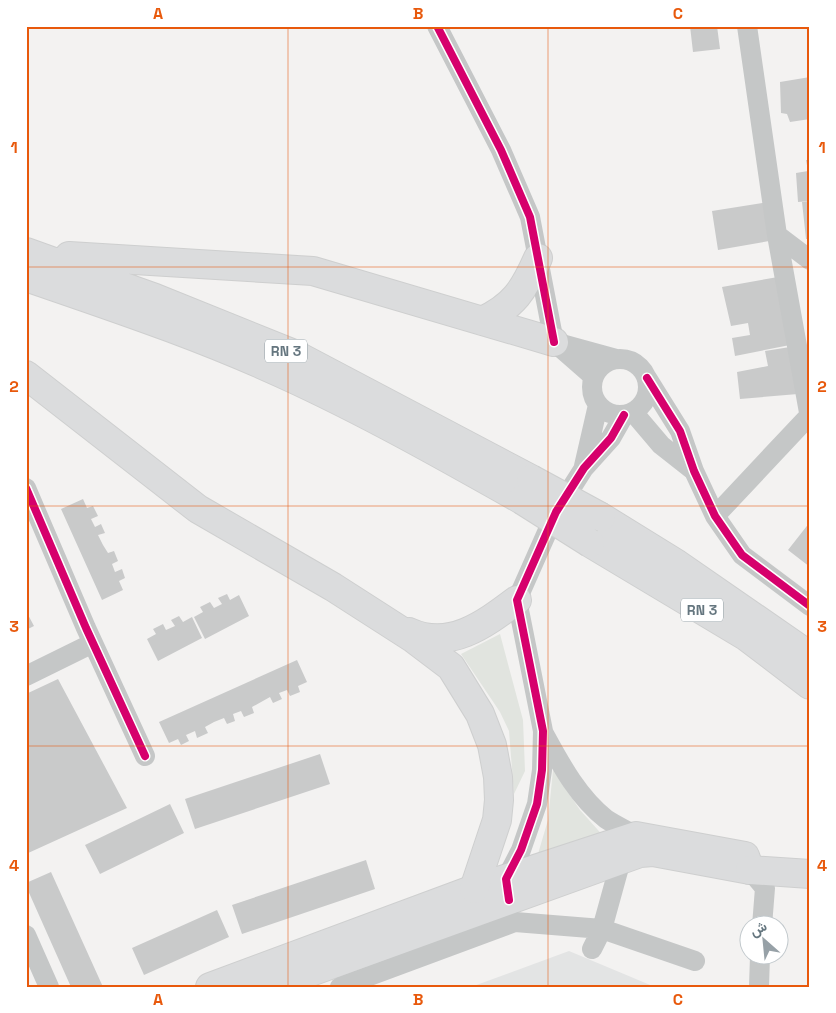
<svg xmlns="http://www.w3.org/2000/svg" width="836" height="1013" viewBox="0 0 836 1013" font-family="'Space Grotesk',Vazirmatn,sans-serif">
	<rect width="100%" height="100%" fill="#f3f2f1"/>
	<!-- built -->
	<path fill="#e3e4e4" d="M569 951 655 987H471Z"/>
	<!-- green -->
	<path fill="#e1e4df" d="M500 634 523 720 525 771 514 794 509 731 500 712 461 654Z
		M553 770 580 810 606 839 535 864 548 820Z"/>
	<!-- building -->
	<path fill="#c9caca" d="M690 26H717L720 49 693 52Z
		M810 77V119L790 122 787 114 781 113 780 82Z
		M806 160H810V201L798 202 796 173 808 171Z
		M810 201V239H806L802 202Z
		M769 202 775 240 718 250 712 211Z
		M778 277 790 345 735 356 732 338 750 335 748 323 731 326 722 287Z
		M790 347 798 394 740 399 737 372 768 366 765 351Z
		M83 499 87 508 93 506 98 516 91 519 95 527 101 524 105 533 98 535 103 545 108 553 114 551 118 561 112 564 115 572 122 569 125 578 119 581 123 590 102 600 61 509Z
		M810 522V567L788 550Z
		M227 594 230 600 239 595 249 616 205 639 194 617 203 612 200 607 210 602 214 608 222 604 218 598Z
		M26 611 34 626 26 630Z
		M179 616 183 622 192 617 202 638 158 661 147 639 156 634 153 629 163 624 166 630 175 626 171 620Z
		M297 660 307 682 298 686 300 692 290 696 287 690 279 693 282 699 273 703 270 697 252 707 254 713 244 717 241 711 233 714 235 721 227 724 224 718 214 722 205 727 208 733 197 738 195 731 186 735 189 741 181 745 178 739 169 743 159 722Z
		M58 679 127 808 26 854V694Z
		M320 754 330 784 195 829 185 799Z
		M170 804 184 833 100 874 85 845Z
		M366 860 375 889 242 934 232 905Z
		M51 872 103 987H71L26 886V883Z
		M217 910 229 937 144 975 132 948Z"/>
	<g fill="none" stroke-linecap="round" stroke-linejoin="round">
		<!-- secondary casing -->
		<g stroke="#cecfcf" stroke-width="30">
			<path id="secondary" d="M210 987 474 889 636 836 745 856 750 870 653 852 640 853 269 987"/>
		</g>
		<!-- trunk casing -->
		<g stroke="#cecfcf" stroke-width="30">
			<path id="trunk" d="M26 252 155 298 294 354 531 479
				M69 256 313 271 554 342
				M26 277C113 307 201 336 285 375 366 412 444 456 522 500
				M482 321C514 306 524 290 538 258
				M26 375 198 509 333 587 414 639 451 667 480 714 492 745 498 777 499 800 497 820 474 889
				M601 517 677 564 810 656
				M590 543 747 637 810 685
				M409 632C450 651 485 624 517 600
				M750 870 810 874"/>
		</g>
		<!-- minor -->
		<path stroke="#c5c7c7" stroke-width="20" d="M437 26 501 150 530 217 554 342
			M747 26 777 235
			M810 260 777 235 810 418
			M592 387a28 28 0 1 1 56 0a28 28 0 1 1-56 0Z
			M594 377 554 342 616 359
			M647 378 680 431 694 471 715 516 742 555 810 606
			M633 412 661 445 694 471
			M584 466 598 405
			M26 488 86 628 145 756
			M715 516 808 417
			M26 676 93 643
			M543 732C560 763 577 796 606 819 615 825 626 830 636 836
			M750 870 765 888 762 926
			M507 886 506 879 521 850 537 804 542 770 543 731 517 600 556 512 584 468 611 438 624 415
			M26 935 49 987
			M592 949 602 929 621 860 620 851
			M340 987 515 922 602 929 695 961
			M759 987 760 956"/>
		<!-- secondary -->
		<use href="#secondary" stroke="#dbdcdd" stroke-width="28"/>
		<!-- trunk -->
		<use href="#trunk" stroke="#dbdcdd" stroke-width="28"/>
		<!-- trunk-bridge casing -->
		<g stroke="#cecfcf" stroke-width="30" stroke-linecap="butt">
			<path id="trunk-bridge" d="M531 479 601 517
				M522 500 590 543"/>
		</g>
		<!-- trunk-bridge -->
		<use href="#trunk-bridge" stroke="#dbdcdd" stroke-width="28"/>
		<!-- cycleway casing -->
		<g stroke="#fff" stroke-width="11">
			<path id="cycleway" d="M437 26 501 150 530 217 554 342
				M647 378 680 431 694 471 715 516 742 555 810 606
				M26 488 86 628 145 756
				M509 900 506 879 521 850 537 804 542 770 543 731 517 600 556 512 584 468 611 438 624 415"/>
		</g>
		<!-- cycleway -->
		<use href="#cycleway" stroke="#d6006c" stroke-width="8"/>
	</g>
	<!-- grid -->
	<path fill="none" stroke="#e8590c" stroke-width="1" stroke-opacity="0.55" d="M288 26V987M548 26V987M26 267H810M26 506H810M26 746H810"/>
	<g text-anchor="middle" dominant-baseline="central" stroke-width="5" stroke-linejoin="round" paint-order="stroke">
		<!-- shield labels -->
		<g fill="#fff" stroke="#939fa5" stroke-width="1">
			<rect x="265" y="339.5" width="42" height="23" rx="4"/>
			<rect x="681" y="598.5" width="42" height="23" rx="4"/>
		</g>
		<g font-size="14" font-weight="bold" fill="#65767f">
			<text x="286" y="351">RN 3</text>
			<text x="702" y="610">RN 3</text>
		</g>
	</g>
	<!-- border -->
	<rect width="836" height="1013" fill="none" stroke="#ffffff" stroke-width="55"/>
	<!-- north arrow -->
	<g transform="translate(764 940) rotate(333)"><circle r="24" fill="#ffffff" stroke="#c1c8cc"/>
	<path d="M0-4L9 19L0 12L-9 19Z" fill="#97a1a7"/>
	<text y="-8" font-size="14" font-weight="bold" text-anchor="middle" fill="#65767f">ش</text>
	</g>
	<rect x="28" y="28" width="780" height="958" fill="none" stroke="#e8590c" stroke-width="2"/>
	<g font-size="16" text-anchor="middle" font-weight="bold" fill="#e8590c">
		<text x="158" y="19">A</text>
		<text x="418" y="19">B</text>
		<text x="678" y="19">C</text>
		<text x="14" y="153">1</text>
		<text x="822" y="153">1</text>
		<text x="14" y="392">2</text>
		<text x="822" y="392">2</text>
		<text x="14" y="632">3</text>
		<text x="822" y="632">3</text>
		<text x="14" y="871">4</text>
		<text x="822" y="871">4</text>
		<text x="158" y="1005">A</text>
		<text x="418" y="1005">B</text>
		<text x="678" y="1005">C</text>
	</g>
</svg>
